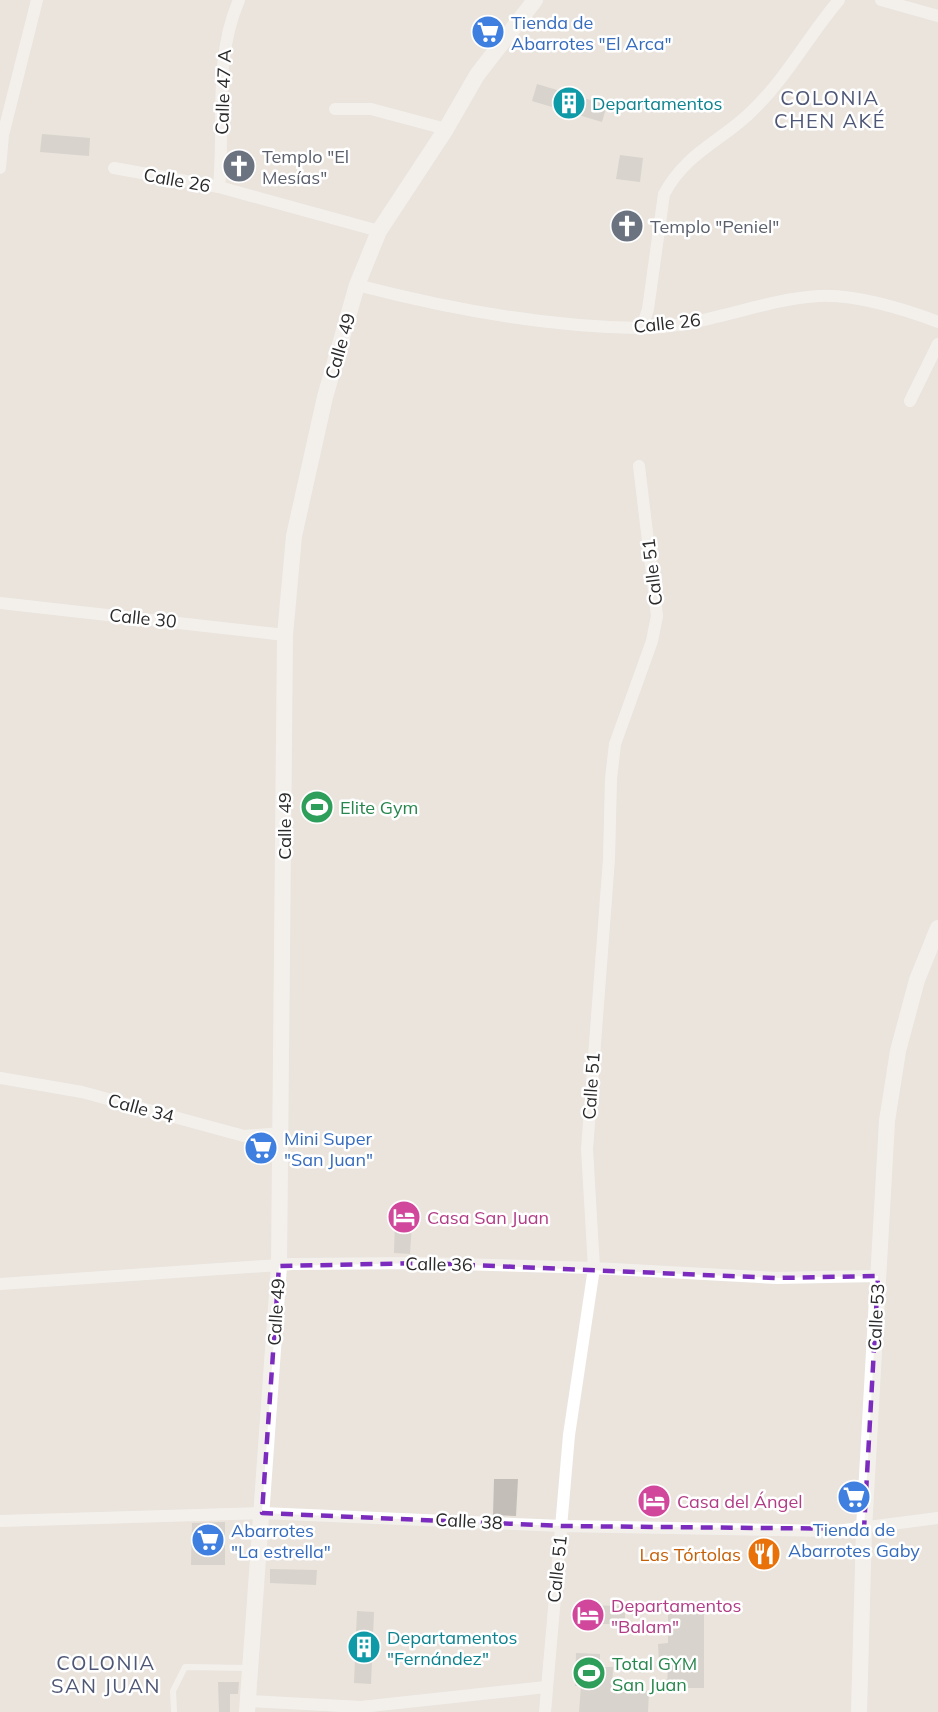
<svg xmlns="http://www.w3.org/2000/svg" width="938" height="1712" viewBox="0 0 938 1712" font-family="Mulish,sans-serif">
	<rect width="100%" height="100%" fill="#eae4dd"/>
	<!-- building -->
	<path fill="#c3bfb8" d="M487 24 496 30 489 41 480 34Z
		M537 84 607 105 602 122 532 101Z
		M42 134 90 138 89 156 40 152Z
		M620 155 643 158 640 182 616 179Z
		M270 1142V1157H249L250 1144Z
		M395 1222 412 1223 410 1254 394 1253Z
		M494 1479H518L516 1516 493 1515Z
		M225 1522V1565H191L192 1523Z
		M270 1569 317 1570 316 1585 270 1583Z
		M577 1605 625 1606V1624H577Z
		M668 1605H704V1688H667L668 1663H659L658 1644 668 1643Z
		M357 1611 374 1612 371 1684 354 1683Z
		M576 1653 600 1654V1667H613L612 1690 649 1691 648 1712H579L581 1686H575Z
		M218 1682H239L238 1694H230V1712H219Z"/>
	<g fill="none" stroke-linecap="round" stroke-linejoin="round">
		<!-- service -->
		<path stroke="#fff" stroke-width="6" d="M174 1712 173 1691 185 1667 248 1668"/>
		<!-- minor -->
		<path stroke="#fff" stroke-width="12" d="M881 0 938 16
			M335 109H371L446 129
			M0 168 3 135 37 0
			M114 168 219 187 379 231
			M219 187C225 124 213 60 239 0
			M357 285C449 309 545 327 640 328 699 329 762 299 819 296 854 294 905 309 938 322
			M642 328 648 309 664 194C687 151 723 141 754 109 787 77 809 35 839 0
			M910 401 938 344
			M0 603 285 635
			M0 1078 82 1092 244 1136 282 1133
			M0 1284 293 1264 423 1263 594 1268 776 1278 878 1276
			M0 1521 262 1513 562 1526 837 1531 938 1518
			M248 1701 361 1707 546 1687
			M545 1712 569 1435 594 1268 587 1149 609 859 611 779 615 744 652 641 657 616 639 466"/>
		<!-- tertiary -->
		<path stroke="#fff" stroke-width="16" d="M247 1712 279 1266 285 635 294 536 325 397 357 285 379 231 446 129 477 75 535 0
			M859 1712 864 1529 887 1121 898 1051 917 980 938 928"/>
	</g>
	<!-- marked area -->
	<path d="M0 0H938V1712H0ZM423 1263 776 1278 878 1276 864 1529 562 1526 262 1513 279 1266Z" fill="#eae4dd" fill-opacity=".55" fill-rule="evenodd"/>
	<path fill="none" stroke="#7b2cbf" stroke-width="4.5" stroke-dasharray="12 8" stroke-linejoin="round" d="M423 1263 776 1278 878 1276 864 1529 562 1526 262 1513 279 1266Z"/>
	<!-- icons -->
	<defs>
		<g id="supermarket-disc" transform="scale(1.725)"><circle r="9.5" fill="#3f7fe0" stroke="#fff"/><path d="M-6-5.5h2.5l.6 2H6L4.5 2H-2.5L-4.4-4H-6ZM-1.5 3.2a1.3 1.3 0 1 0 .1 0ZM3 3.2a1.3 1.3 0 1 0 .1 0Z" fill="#fff"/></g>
		<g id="building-disc" transform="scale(1.725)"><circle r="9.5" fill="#0f9aa8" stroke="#fff"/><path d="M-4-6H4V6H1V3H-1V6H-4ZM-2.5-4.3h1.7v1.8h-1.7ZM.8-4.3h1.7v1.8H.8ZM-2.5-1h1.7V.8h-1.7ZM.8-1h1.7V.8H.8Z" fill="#fff"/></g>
		<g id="church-disc" transform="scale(1.725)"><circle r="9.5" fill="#6b7280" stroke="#fff"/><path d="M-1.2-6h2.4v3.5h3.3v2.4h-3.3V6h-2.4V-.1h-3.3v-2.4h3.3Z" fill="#fff"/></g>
		<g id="stadium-disc" transform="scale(1.725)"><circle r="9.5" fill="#2e9e5b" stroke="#fff"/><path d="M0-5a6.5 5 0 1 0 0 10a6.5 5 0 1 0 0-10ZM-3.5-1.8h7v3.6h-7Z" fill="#fff"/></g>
		<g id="hotel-disc" transform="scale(1.725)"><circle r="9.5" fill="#d1479c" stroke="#fff"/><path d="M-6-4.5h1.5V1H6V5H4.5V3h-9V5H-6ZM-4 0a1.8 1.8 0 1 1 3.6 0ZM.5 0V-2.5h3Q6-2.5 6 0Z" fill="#fff"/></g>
		<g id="restaurant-disc" transform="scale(1.725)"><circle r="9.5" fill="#e8710a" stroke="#fff"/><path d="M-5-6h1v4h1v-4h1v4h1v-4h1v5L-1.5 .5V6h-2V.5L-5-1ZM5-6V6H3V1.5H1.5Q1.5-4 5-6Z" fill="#fff"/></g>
	</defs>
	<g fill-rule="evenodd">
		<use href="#supermarket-disc" x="488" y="32"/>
		<use href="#building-disc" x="569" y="103"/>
		<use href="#church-disc" x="239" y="166"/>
		<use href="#church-disc" x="627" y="226"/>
		<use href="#stadium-disc" x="317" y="807"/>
		<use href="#supermarket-disc" x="261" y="1148"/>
		<use href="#hotel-disc" x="404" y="1217"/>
		<use href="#supermarket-disc" x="854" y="1497"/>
		<use href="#hotel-disc" x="654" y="1501"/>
		<use href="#supermarket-disc" x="208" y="1540"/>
		<use href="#restaurant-disc" x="764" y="1554"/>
		<use href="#hotel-disc" x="588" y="1615"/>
		<use href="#building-disc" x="364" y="1647"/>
		<use href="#stadium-disc" x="589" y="1673"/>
	</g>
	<g text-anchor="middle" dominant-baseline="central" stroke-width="5" stroke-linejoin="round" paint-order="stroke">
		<!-- shop labels -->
		<g font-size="18" fill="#366cbe" stroke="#fff" text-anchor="start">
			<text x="511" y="22">Tienda de<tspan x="511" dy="21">Abarrotes "El Arca"</tspan></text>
			<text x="284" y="1138">Mini Super<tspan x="284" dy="21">"San Juan"</tspan></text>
			<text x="854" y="1529" text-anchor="middle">Tienda de<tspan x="854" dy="21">Abarrotes Gaby</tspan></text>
			<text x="231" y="1530">Abarrotes<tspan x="231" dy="21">"La estrella"</tspan></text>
		</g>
		<!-- street labels -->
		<g font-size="18" fill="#2a2a2a" stroke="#fff">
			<text transform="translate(223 92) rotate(-88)">Calle 47 A</text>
			<text transform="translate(177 180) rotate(10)">Calle 26</text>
			<text transform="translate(667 323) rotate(-6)">Calle 26</text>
			<text transform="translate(340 346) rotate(-74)">Calle 49</text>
			<text transform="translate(652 572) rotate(-97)">Calle 51</text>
			<text transform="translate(143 618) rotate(6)">Calle 30</text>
			<text transform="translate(284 826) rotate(-90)">Calle 49</text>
			<text transform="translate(591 1086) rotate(-86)">Calle 51</text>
			<text transform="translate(141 1108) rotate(15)">Calle 34</text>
			<text transform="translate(439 1264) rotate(1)">Calle 36</text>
			<text transform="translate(276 1312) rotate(-86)">Calle 49</text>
			<text transform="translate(876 1317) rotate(-87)">Calle 53</text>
			<text transform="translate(469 1521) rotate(3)">Calle 38</text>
			<text transform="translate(557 1569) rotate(-84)">Calle 51</text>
		</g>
		<!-- culture labels -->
		<g font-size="18" fill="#0d838f" stroke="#fff" text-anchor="start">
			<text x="592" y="103">Departamentos</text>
			<text x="387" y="1637">Departamentos<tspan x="387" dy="21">"Fernández"</tspan></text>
		</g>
		<!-- worship labels -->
		<g font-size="18" fill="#5b616d" stroke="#fff" text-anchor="start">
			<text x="262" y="156">Templo "El<tspan x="262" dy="21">Mesías"</tspan></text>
			<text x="650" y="226">Templo "Peniel"</text>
		</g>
		<!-- leisure labels -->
		<g font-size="18" fill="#27864d" stroke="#fff" text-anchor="start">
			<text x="340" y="807">Elite Gym</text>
			<text x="612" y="1663">Total GYM<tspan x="612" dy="21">San Juan</tspan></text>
		</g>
		<!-- hotel labels -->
		<g font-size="18" fill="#b23c85" stroke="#fff" text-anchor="start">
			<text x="427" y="1217">Casa San Juan</text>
			<text x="677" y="1501">Casa del Ángel</text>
			<text x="611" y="1605">Departamentos<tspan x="611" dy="21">"Balam"</tspan></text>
		</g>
		<!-- food labels -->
		<g font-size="18" fill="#c56008" stroke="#fff" text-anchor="end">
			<text x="741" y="1554">Las Tórtolas</text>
		</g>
		<!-- neighbourhood labels -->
		<g font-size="20" letter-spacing="1.5" fill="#4f5776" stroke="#fff">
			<text x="830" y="97">COLONIA<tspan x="830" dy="23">CHEN AKÉ</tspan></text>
			<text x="106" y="1662">COLONIA<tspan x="106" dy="23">SAN JUAN</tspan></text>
		</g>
	</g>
</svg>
